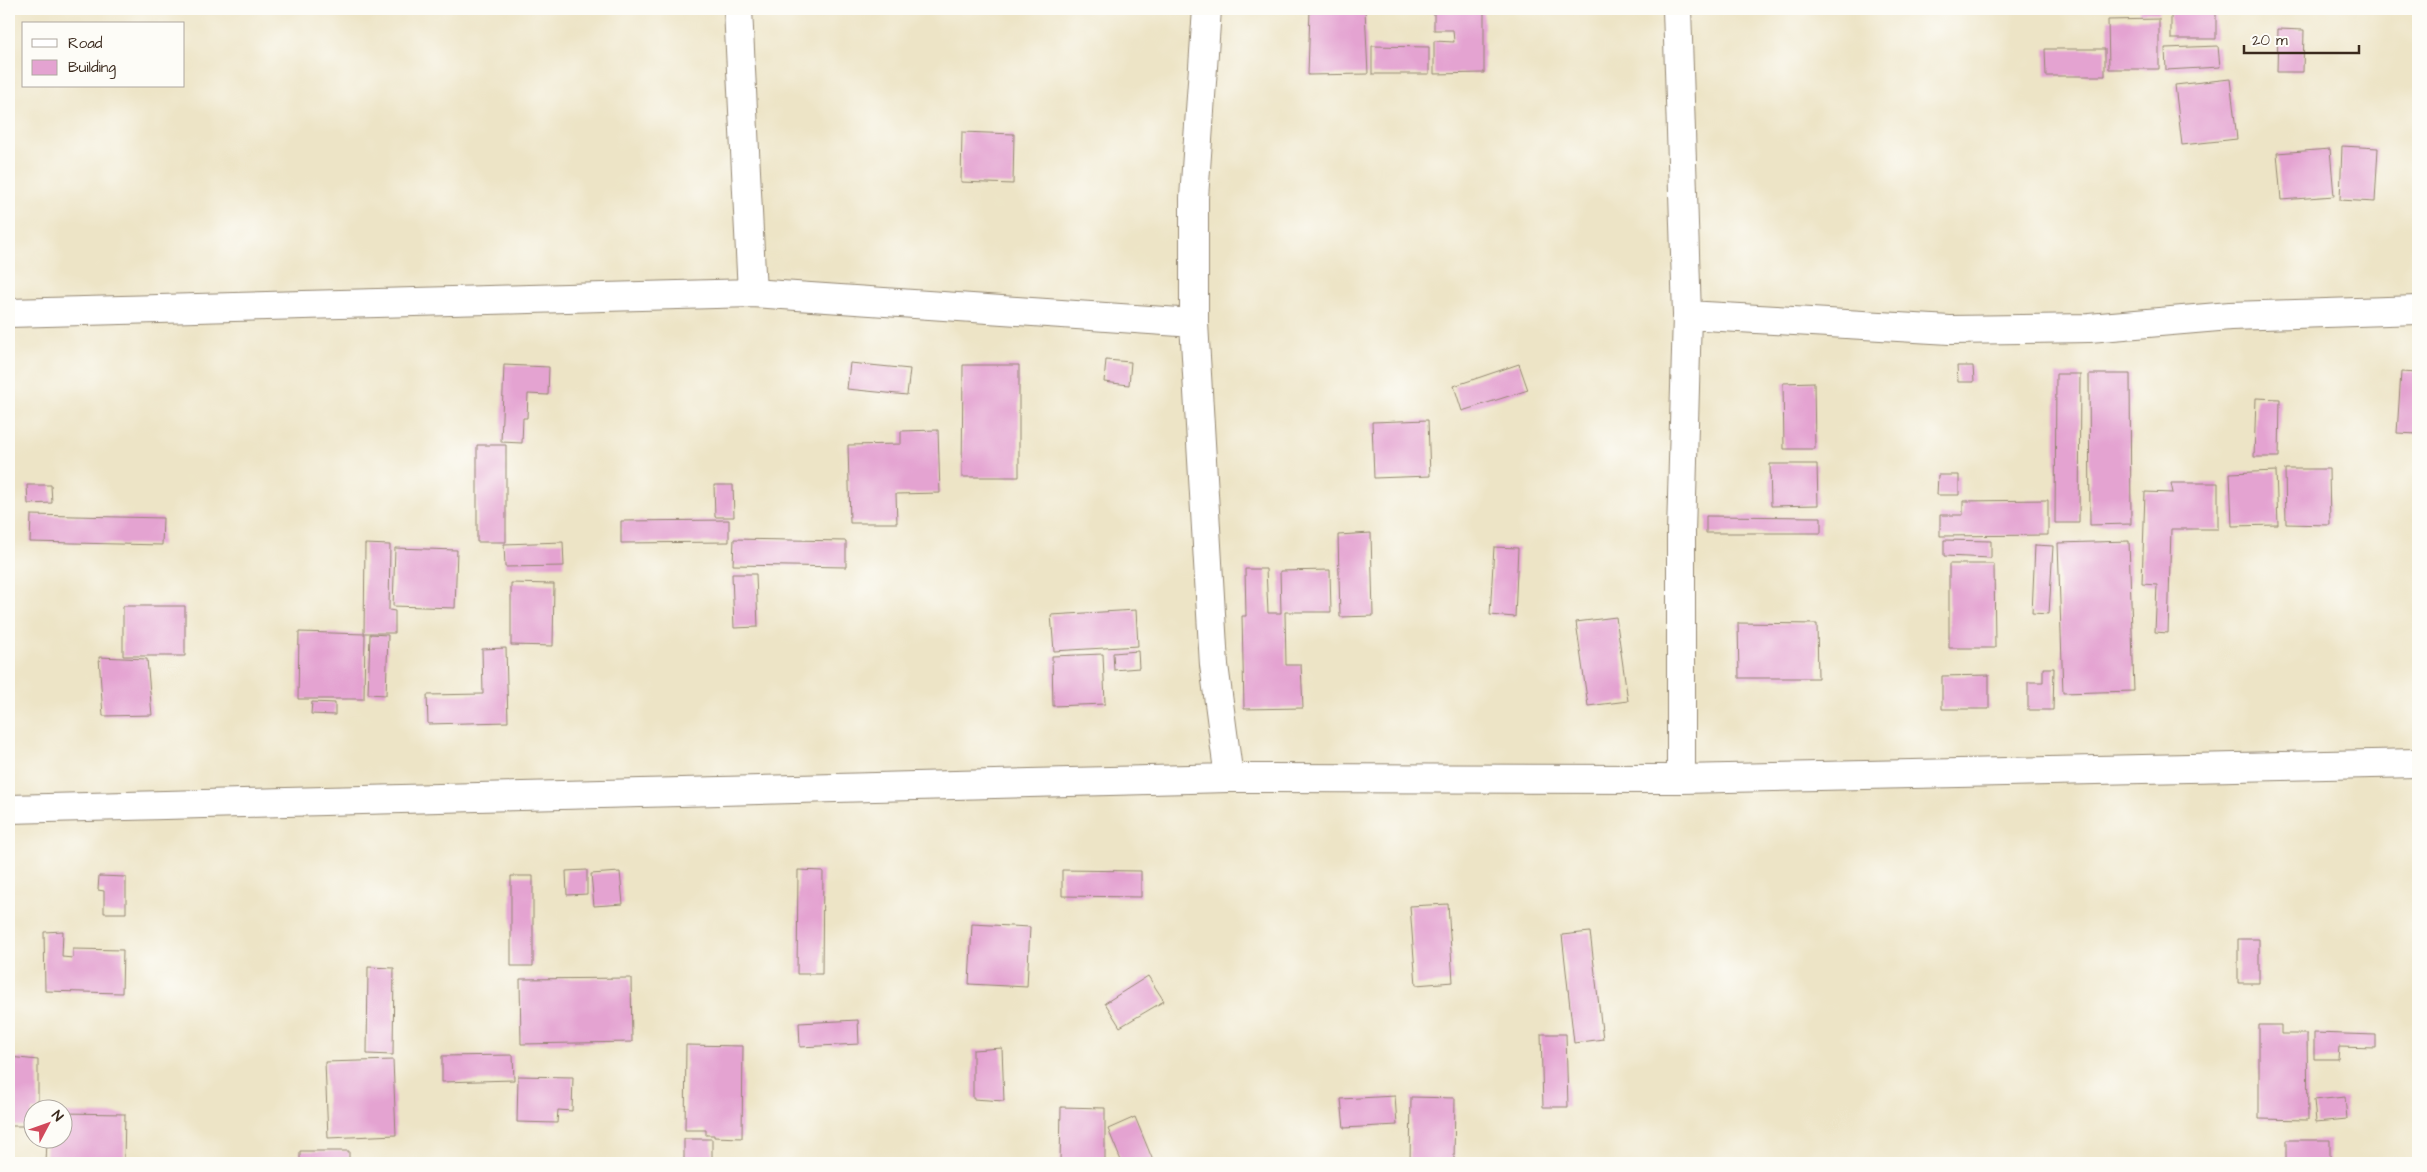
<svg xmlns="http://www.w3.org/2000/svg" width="2427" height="1172" viewBox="0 0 2427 1172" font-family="'Architects Daughter',sans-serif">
	<rect width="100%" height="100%" fill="#fdfcf7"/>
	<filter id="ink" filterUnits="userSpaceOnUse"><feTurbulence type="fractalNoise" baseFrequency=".02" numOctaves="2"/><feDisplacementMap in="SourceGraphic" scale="10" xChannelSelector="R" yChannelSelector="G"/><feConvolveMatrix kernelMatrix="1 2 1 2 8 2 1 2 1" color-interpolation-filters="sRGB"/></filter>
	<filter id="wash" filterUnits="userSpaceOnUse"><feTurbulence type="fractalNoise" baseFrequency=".0096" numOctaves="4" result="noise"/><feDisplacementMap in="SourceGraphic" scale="20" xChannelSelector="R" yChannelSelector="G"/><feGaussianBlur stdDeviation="1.12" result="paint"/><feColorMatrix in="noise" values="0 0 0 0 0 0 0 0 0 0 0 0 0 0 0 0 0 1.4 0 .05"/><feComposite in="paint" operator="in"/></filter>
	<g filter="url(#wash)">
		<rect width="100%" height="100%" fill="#ede4c6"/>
		<g id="blocks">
			<!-- building -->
			<path fill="#e4a3d1" d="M1310 9H1365L1368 74 1308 75Z
				M1434 9H1484V73L1434 74V41L1454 42 1453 30H1434Z
				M2140 9H2159V13H2140Z
				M2171 9H2216V39H2171Z
				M2223 9H2270V10L2224 13Z
				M2159 19V69H2109L2108 20Z
				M2278 29 2304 30 2303 72H2277Z
				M1372 46 1429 47V74H1372Z
				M2218 46 2220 67 2166 70 2165 48Z
				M2045 49H2105V76H2046Z
				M2230 79 2237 139 2182 145 2175 85Z
				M962 132 1014 134 1013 184 961 182Z
				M2342 146 2378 148 2375 202 2340 200Z
				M2330 149 2334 196 2281 200 2277 153Z
				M1106 360 1131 362 1129 385 1104 382Z
				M850 363 910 369 907 395 847 389Z
				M1519 364 1528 390 1462 411 1454 386Z
				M504 365 549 367 548 395 528 394 527 418H523L522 443 501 442Z
				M963 365H1019V477H962Z
				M1957 366H1973L1974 382H1958Z
				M2401 372 2418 373V434L2397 433Z
				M2056 374H2080L2079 523H2055Z
				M2089 374H2130L2131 524 2090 525Z
				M1814 382 1815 449H1784L1783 383Z
				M2256 398 2280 399 2279 457H2254Z
				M1428 420 1430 476 1374 478 1372 422Z
				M938 430 940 493 896 494 897 523H850L848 445 901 444V431Z
				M477 445H506V542H477Z
				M1770 464H1817L1818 505 1771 506Z
				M2285 469H2329L2330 525 2286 524Z
				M2276 471 2278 525 2232 526 2230 473Z
				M1938 475H1959V495H1937Z
				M2171 483H2218V529H2171L2168 633 2155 632 2157 585 2142 584 2145 492 2173 493Z
				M27 485H51L52 503 28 504Z
				M714 485H733L734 517H715Z
				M2048 500V535L1940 536V515H1963V501Z
				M31 515 163 518 162 545 30 542Z
				M1706 516 1821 517V533H1706Z
				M729 520V542L621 543V521Z
				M1371 533 1373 616 1340 617 1338 535Z
				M734 539 846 541V567L733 565Z
				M1944 540 1991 541V558L1944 556Z
				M2129 541 2134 691 2063 693 2058 543Z
				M563 542 564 566 505 567 504 544Z
				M365 544 390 545 389 610 395 611V633H364Z
				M2035 545 2053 546 2049 614 2032 613Z
				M1494 547 1518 548 1515 617 1490 615Z
				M395 548 457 550 455 608 393 606Z
				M1949 564H1994L1995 648H1949Z
				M1245 569H1266L1268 613H1281L1280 571 1330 570 1331 612H1285L1286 665H1301L1303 708 1244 709 1242 616H1246Z
				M732 574H756L758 627 734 628Z
				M511 583 554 584 553 646 511 645Z
				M123 606H185V656H123Z
				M1136 610 1138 646 1054 651 1051 615Z
				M1616 617 1628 701 1588 706 1576 622Z
				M1738 623 1817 624 1818 678H1739Z
				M299 632 365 634 364 699H298Z
				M370 634 388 635 386 695 368 694Z
				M506 648 508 722 428 724 427 695 483 694 482 649Z
				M1138 651 1139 668 1114 670 1113 653Z
				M1103 654 1105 704 1053 706 1052 656Z
				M99 657 147 659 152 715 103 716Z
				M2043 668H2054L2053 710H2028V682H2043Z
				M1989 675V709H1942V676Z
				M312 702 335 703V715L311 714Z
				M587 870V894L567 895 566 871Z
				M798 870 823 871 822 974H797Z
				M1062 870 1141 871V897L1062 896Z
				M620 872 623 904 594 906 591 874Z
				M99 876 126 877V913H104V891L98 890Z
				M511 876H533V966H511Z
				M1448 904 1453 982 1416 985 1410 906Z
				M972 924 1030 927 1027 987 969 984Z
				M63 931 62 957 73 958V949L123 950 122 993 45 991 44 932Z
				M1590 932 1603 1039 1574 1043 1562 935Z
				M2238 939H2259V983H2238Z
				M368 967 394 968 393 1055 367 1054Z
				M1148 976 1164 1001 1120 1027 1105 1003Z
				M631 978 632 1042 521 1044 520 979Z
				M858 1020 859 1044 800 1047 799 1023Z
				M2259 1025H2281V1034H2307L2308 1120 2259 1119Z
				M2314 1033 2376 1035V1048L2339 1047 2338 1059H2314Z
				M1541 1034H1566L1568 1107H1543Z
				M686 1045 743 1046 742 1138 714 1137V1135H706V1130H685Z
				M1002 1048 1004 1101 973 1099V1050Z
				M513 1055 514 1080 442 1082V1056Z
				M9 1057 38 1060V1110H32V1126H9Z
				M393 1060 396 1135 328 1138 325 1062Z
				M518 1076 573 1077 572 1111 558 1110 557 1123 517 1122Z
				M1395 1096 1397 1125 1344 1128 1341 1099Z
				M1411 1097 1455 1098 1454 1163H1410Z
				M2345 1097 2347 1119 2316 1122 2314 1100Z
				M1061 1107 1105 1108V1163H1060Z
				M62 1113 125 1114 124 1163H46L47 1140H62Z
				M1135 1117 1154 1163H1122L1108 1129Z
				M684 1139H712V1163H684Z
				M2286 1140H2330V1163H2286Z
				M300 1151H349V1163H300Z"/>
		</g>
	</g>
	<g filter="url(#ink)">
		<use href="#blocks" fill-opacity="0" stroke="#948772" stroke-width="1"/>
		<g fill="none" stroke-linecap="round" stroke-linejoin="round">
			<!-- minor casing -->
			<g stroke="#948772" stroke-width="30">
				<path id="minor" d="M738 9 752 293
					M1207 9 1194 198V323L1214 665 1229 778
					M1677 9 1687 315 1681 533V779
					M9 313 752 293 1194 323
					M1687 315 1950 330 2089 328 2230 316 2418 310
					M9 809 1229 778 1681 779 2418 763"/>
			</g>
			<!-- minor -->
			<use href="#minor" stroke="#fff" stroke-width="28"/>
		</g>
	</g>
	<!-- margin -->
	<rect width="2427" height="1172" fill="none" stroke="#fdfcf7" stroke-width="30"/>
	<!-- legend -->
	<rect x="22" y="22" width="162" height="65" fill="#fdfcf7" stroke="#afa8a0"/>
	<rect x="32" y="39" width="25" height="8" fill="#ffffff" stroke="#afa8a0"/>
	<text x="68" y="48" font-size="15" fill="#3b2a1e">Road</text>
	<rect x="32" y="60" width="25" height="15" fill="#e4a3d1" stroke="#afa8a0"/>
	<text x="68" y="72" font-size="15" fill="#3b2a1e">Building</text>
	<!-- north arrow -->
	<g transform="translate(48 1124) rotate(49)"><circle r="24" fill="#fdfcf7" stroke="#afa8a0"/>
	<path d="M0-4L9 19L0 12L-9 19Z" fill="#d1495b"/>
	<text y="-8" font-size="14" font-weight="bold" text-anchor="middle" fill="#3b2a1e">N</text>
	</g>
	<!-- scale -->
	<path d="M2244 45v8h115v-8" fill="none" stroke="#3b2a1e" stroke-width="2.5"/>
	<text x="2252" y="45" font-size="15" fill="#3b2a1e" stroke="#fdfcf7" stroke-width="4" paint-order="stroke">20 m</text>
</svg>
